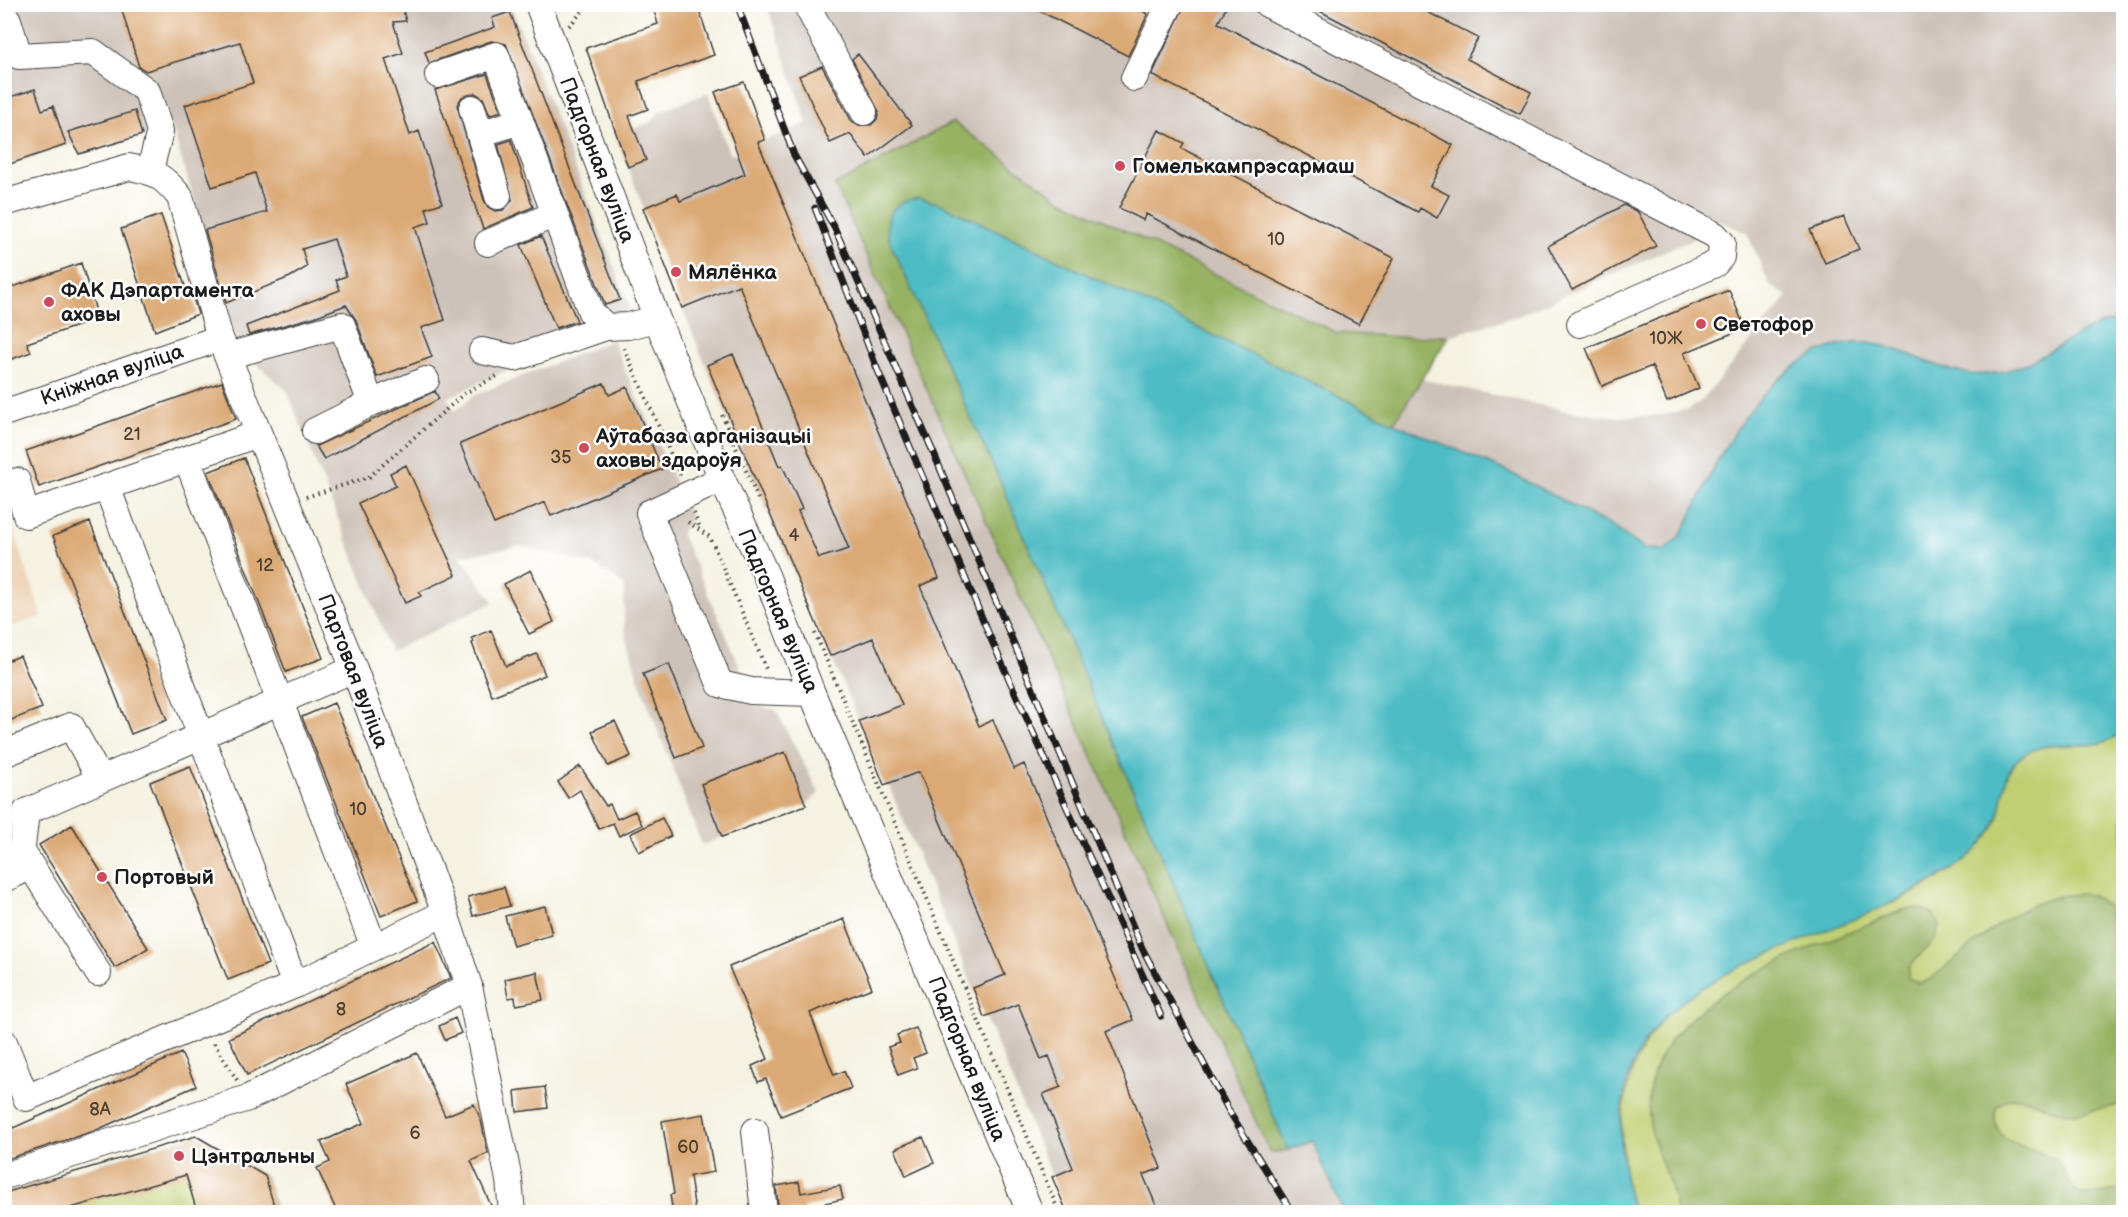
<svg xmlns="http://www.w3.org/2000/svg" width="2128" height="1217" viewBox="0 0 2128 1217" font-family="'Balsamiq Sans',sans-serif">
	<rect width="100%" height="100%" fill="#fff"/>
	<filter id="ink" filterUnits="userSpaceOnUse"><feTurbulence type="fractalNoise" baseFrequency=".0167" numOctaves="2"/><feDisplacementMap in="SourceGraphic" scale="12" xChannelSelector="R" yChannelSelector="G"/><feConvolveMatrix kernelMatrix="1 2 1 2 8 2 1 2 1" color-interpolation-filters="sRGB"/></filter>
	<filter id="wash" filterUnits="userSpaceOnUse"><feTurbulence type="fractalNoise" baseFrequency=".008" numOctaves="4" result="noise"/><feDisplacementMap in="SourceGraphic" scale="24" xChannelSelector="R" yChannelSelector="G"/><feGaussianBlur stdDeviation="1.35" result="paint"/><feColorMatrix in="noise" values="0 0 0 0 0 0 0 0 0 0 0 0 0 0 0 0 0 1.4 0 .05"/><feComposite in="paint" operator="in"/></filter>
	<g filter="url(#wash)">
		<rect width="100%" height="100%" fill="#f5f2e2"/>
		<!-- built -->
		<path fill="#efd6bb" d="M5 504 42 616 5 629H4Z"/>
		<!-- industrial -->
		<path fill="#cdc2b9" d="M504 4 506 8 511 5 630 307 609 331 512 368 447 398 455 411 473 396 612 340 691 518 681 533 757 705 776 710 819 793 806 805 702 845 638 678 624 628V585L593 564 520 546 460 556 494 602 391 651 287 391 239 348 172 128 79 154 75 144 66 145 5 167 4 5Z
			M767 5H1253L1701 235 1518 316 1449 336 1400 337 1337 333 1060 199 953 122 835 185 1270 1153 1288 1150 1312 1141 1344 1212H1067L888 784 883 785 859 721 747 465 682 308 616 136 652 121 659 112 708 93 730 155 807 123Z
			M1286 5H2123V319L2093 327 2029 361 2009 370 1992 373 1954 372 1933 366 1900 352 1808 357 1775 384 1742 422 1715 467 1690 519 1672 546 1656 552 1645 549 1612 527 1509 472 1394 423 1421 379 1567 411 1618 417 1662 415 1690 409 1701 401 1788 296 1770 286 1747 233 1611 173Z"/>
		<!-- green -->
		<path fill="#bfcf72" stroke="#6e7647" stroke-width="1.5" d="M2123 731V1212H1633C1609 1122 1621 1039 1703 985 1743 959 1791 943 1835 926 1874 911 1916 896 1949 871 1964 860 1992 837 1998 819 2005 796 2001 768 2025 754 2057 735 2095 757 2123 731Z
			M196 1136 265 1176 276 1212H5V1193Z"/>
		<!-- forest -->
		<path fill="#97b264" stroke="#5a6740" stroke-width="1.5" d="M953 122 1060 199 1337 333 1400 337 1449 336 1394 423 944 205 891 245 1003 487 1288 1150 1270 1153 835 185Z
			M2077 894 2092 895 2108 907 2112 943 2123 956V1106C2104 1105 2086 1115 2067 1113 2042 1111 2018 1083 1996 1108 1987 1151 2039 1143 2058 1163 2068 1173 2066 1189 2083 1194 2095 1198 2111 1190 2123 1188V1212H1676C1673 1179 1652 1151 1649 1116 1638 997 1819 947 1905 909L1916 908 1933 913 1939 926 1935 939 1909 967 1908 978 1920 983 1929 980C1975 946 2017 897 2077 894Z"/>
		<!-- water -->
		<path fill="#4ebcc4" stroke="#356c70" stroke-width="1.5" d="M919 198 944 205 1394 423 1509 472 1613 527 1645 549 1665 550 1680 536C1697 507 1709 475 1726 446 1758 392 1815 328 1884 346 1923 356 1950 379 1994 373 2041 367 2075 325 2123 319V731C2092 759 2060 733 2025 754 1999 769 2007 799 1996 822 1986 844 1966 861 1946 873 1796 970 1565 960 1633 1212H1344L1312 1141 1288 1150 1003 487 891 245C882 218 890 202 919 198Z"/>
		<g id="blocks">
			<!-- building -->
			<path fill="#dba974" d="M120 4H401L406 21 393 22 403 53 385 59 410 135 419 131 442 203 426 208 430 222 415 227 445 320 421 328 432 357 377 377 356 320 346 305 314 317 249 335 246 326 340 290 336 280 346 276 334 239 302 249 307 267 290 277 226 303 205 230 267 212 255 173 212 187 185 105 253 83 240 42 146 71 139 67Z
				M652 4H697L714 55 638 81 648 109 629 116 646 160 628 167 586 48 658 24Z
				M1026 4H1130L1148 14 1128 56Z
				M1185 4H1228L1218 23 1453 145 1431 186 1449 195 1437 218 1420 208 1418 212 1152 75Z
				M1306 4H1412L1478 38 1467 59 1531 92 1520 114Z
				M510 12 620 300 605 305 506 44 491 41 429 63 425 52 495 27 492 18Z
				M858 54 912 125 868 158 850 134 830 143 799 76 822 66 851 120 857 125H871L877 119 879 112 852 59Z
				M487 74 501 111 490 115 483 98 475 93 462 97 457 105 484 200 488 207 495 211 503 210 512 200 498 144 511 140 533 207 483 229 435 90Z
				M744 82 765 140 758 142 939 578 920 586 979 726 993 720 1014 769 1024 764 1133 1020 1106 1031 1161 1168 1143 1175 1159 1212H1067L1052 1177 1073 1168 1043 1094 1061 1087 1049 1056 1041 1059 1018 1004 984 1017 973 988 1005 975 919 772 884 785 859 721 902 705 873 638 830 656 707 365 733 354 779 466 782 465 802 509 798 511 819 558 849 549 739 285 682 308 643 208 677 194 680 201 745 174 715 92Z
				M35 89 42 110 53 106 66 145 4 166V99Z
				M135 111 142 135 79 154 68 132Z
				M1159 130 1184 143 1181 148 1394 258 1359 324 1146 214 1143 220 1119 208Z
				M1624 205 1638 212 1656 246 1572 290 1548 246Z
				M161 215 187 292 191 291 198 314 155 331 121 229Z
				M1844 216 1859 249 1825 263 1810 230Z
				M541 236 577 321 556 328 521 245Z
				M81 263 97 314 90 316 92 321 27 343 31 352 4 362V290Z
				M1729 290 1745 328 1684 353 1699 388 1667 402 1652 366 1602 386 1586 348Z
				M222 382 236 419 39 487 26 451Z
				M604 383 609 395 627 387 662 469 551 516 545 502 494 524 460 444Z
				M435 391 439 399 324 459 316 446Z
				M244 458 323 658 286 672 208 472Z
				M406 465 456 575 419 592 421 596 405 603 358 503 396 486 390 473Z
				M90 522 167 720 131 734 53 536Z
				M531 570 554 622 529 634 504 584Z
				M491 630 506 666 537 654 545 675 492 696 472 643 474 642 472 638Z
				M20 656 42 708 4 723V662Z
				M669 664 702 748 676 758 643 674Z
				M334 703 417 901 381 916 302 717Z
				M615 721 631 756 608 766 592 731Z
				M785 752 806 805 722 837 701 784Z
				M190 766 268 964 228 980 150 782Z
				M580 766 606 806 610 804 617 819 635 811 642 825 619 836 613 823 599 829 580 790 568 798 558 782Z
				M662 818 671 836 639 852 630 834Z
				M72 825 148 948 115 968 39 845Z
				M504 887 510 906 473 916 468 897Z
				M545 906 552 935 513 946 505 916Z
				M844 919 872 988 810 1013 834 1075 844 1071 851 1088 781 1116 766 1079 758 1082 752 1066 768 1059 729 967Z
				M435 942 451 978 247 1075 229 1038Z
				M537 972 543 1000 516 1005 515 997 508 998 505 979Z
				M455 1018 461 1033 445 1040 439 1026Z
				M916 1028 926 1053 913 1058 917 1068 898 1075 888 1047 900 1043 897 1035Z
				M181 1053 196 1086 94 1131 4 1160V1132Z
				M417 1053 445 1116 474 1104 481 1120 488 1153 471 1161 494 1212H337L317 1168 330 1162 321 1142 364 1123 346 1084Z
				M545 1087 548 1108 517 1112 515 1091Z
				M704 1114 714 1172 690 1176 695 1212H673L670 1195 674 1194 662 1121Z
				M196 1136 265 1176 276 1212H197L186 1175 57 1212H4V1193Z
				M923 1137 934 1163 906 1176 895 1149Z
				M799 1182 801 1193 840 1186 843 1199 803 1208 804 1212H779L776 1186Z"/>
		</g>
	</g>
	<g filter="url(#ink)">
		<use href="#blocks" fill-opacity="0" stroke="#3d3c3a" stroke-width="1.5"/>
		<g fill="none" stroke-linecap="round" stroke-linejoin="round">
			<!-- minor casing -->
			<g stroke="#3d3c3a" stroke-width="28">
				<path id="minor" d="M538 4 657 319 722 479 766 575 812 693 1030 1212
					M806 4 864 112
					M1267 4 1715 235 1722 243 1721 257 1715 264 1580 324
					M4 19 8 20 19 56 93 52 147 91 160 131 150 170
					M438 75 496 55 591 312 606 327 628 326 657 319
					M1134 78 1170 4
					M472 108 498 196
					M480 134 520 121
					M4 203 129 167C154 171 164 177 180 197L220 338 354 669 445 913 469 986 509 1180 512 1212
					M488 243 555 214
					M482 351 515 358 606 327
					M227 356 342 325 371 403 426 380
					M4 413 220 338
					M315 431 371 403
					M187 459 374 947
					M722 479 649 513 720 684 751 691 812 693
					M17 481 26 515 258 434
					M107 487 295 985
					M4 754 71 726 100 779
					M21 850 98 973
					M4 879 19 872 26 812 354 669
					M4 1042 26 1098 295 985 445 913
					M755 1131 764 1212
					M4 1176 248 1098 469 986"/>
			</g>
			<!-- path -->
			<path stroke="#3d3c3a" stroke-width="4" stroke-dasharray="1.5 4.5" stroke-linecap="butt" d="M569 26 589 4
				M624 348 680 475
				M722 415 758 499
				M306 497 369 477 465 393 497 376
				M694 513 700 529
				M688 522 710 537 767 671
				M815 633 1059 1212
				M214 1043 237 1080"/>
			<!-- minor -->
			<use href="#minor" stroke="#fff" stroke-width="26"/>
			<!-- rail casing -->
			<g stroke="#1c1c1c" stroke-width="7">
				<path id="rail" d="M737 4 794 155 835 229 934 454 1142 948 1229 1111 1292 1212
					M815 208 876 366 991 639 1161 1016"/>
			</g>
			<!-- rail -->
			<use href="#rail" stroke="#fff" stroke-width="4.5" stroke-dasharray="14" stroke-linecap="butt"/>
		</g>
	</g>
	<!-- markers -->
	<g fill="#d1495b" stroke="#fff" stroke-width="2">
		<circle cx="1120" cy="166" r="6"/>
		<circle cx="676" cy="272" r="6"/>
		<circle cx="49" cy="302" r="6"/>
		<circle cx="1701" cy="324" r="6"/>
		<circle cx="584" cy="448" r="6"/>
		<circle cx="102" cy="877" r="6"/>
		<circle cx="179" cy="1156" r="6"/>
	</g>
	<g text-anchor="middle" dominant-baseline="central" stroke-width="5" stroke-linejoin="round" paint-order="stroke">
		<!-- number labels -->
		<g font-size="18" fill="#4c3f32">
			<text x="1276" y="239">10</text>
			<text x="1666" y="338">10Ж</text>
			<text x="132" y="434">21</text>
			<text x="561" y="457">35</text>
			<text x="794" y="535">4</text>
			<text x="265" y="565">12</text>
			<text x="358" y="809">10</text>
			<text x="341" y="1009">8</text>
			<text x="100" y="1109">8А</text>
			<text x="415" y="1133">6</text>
			<text x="688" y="1147">60</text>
		</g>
		<!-- street labels -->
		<g font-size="21" fill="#1c1c1c" stroke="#fff">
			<text transform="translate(597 160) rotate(69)">Падгорная вуліца</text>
			<text transform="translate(112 375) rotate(-19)">Кніжная вуліца</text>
			<text transform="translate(778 611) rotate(67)">Падгорная вуліца</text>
			<text transform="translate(353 671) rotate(69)">Партовая вуліца</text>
			<text transform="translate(967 1059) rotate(68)">Падгорная вуліца</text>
		</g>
		<!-- poi labels -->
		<g font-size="21" font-weight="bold" fill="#1c1c1c" stroke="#fff" text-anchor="start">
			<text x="1132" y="166">Гомелькампрэсармаш</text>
			<text x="688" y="272">Мялёнка</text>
			<text x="61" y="290">ФАК Дэпартамента<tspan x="61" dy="24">аховы</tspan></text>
			<text x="1713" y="324">Светофор</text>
			<text x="596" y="436">Аўтабаза арганізацыі<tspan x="596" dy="24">аховы здароўя</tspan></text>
			<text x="114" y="877">Портовый</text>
			<text x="191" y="1156">Цэнтральны</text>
		</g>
	</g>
	<!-- margin -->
	<rect width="2128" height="1217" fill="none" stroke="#fff" stroke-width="24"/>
</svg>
